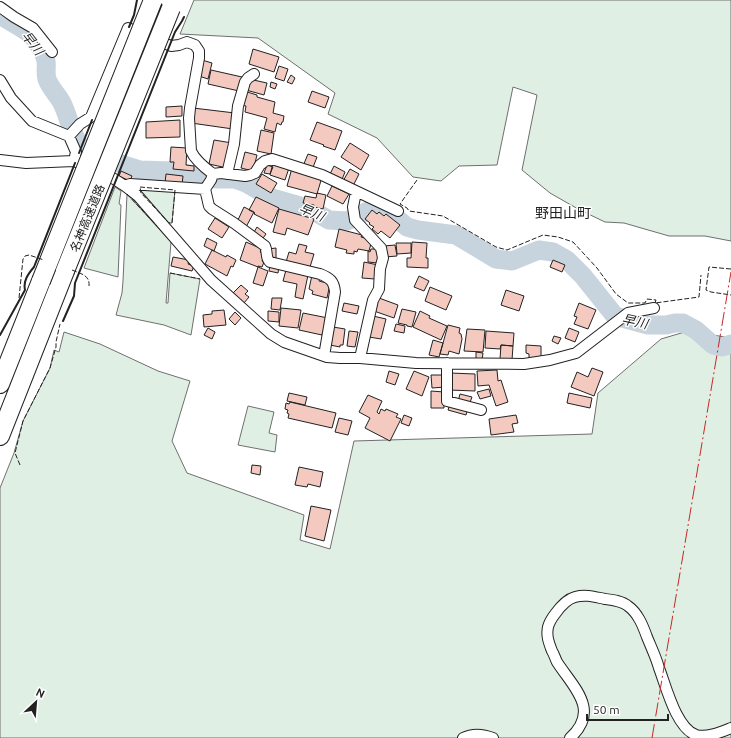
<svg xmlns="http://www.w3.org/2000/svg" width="731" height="738" viewBox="0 0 731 738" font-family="Ubuntu,'Noto Sans JP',sans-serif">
	<rect width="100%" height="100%" fill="#fff"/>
	<!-- green -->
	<path fill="#e0efe3" stroke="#6f6f6f" d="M194 0H731V241L705 236H669L624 223 605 222 578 209 550 193 522 170 537 95 513 87 497 165 459 166 441 181 413 177 377 138 328 114 335 93 258 38 180 34Z
		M115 187 121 191 119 204 121 205 118 277 84 268Z
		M140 187 175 190 172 223H169L141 193Z
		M127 194 171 242 166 303H168L170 273 200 279 191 335 164 325 116 315 122 293 123 281Z
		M688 331 731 338V738H0V488L14 453 23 421 50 368 54 350 59 352 64 332 100 344 158 371 190 381 172 441 187 473 304 515 300 540 330 549 354 441 592 434 598 393 661 339Z
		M248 406 274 412 269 433 277 435 275 452 238 445Z"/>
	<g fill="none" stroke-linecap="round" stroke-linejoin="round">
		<!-- river -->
		<path stroke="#c7d3dd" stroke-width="19" d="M0 15C11 23 26 28 35 39 39 45 45 54 46 61 47 67 45 73 47 79 50 88 58 95 62 103 69 117 71 134 81 147L124 165 140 170 172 171 216 179H235L246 183 272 198 310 209 329 220 347 221 370 210 379 207 388 211 407 227 418 230 456 235 496 259 512 261 539 250 553 252 567 260 583 276 615 316 648 325H666L675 323H683L696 330 713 345 722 347 731 344"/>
	</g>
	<!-- building -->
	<path fill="#f3c9c0" stroke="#222" d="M253 49 279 57 274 72 249 64Z
		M202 60 212 63 208 79 199 76Z
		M279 66 288 69 284 81 275 78Z
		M211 70 242 77 239 91 208 84Z
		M291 75 295 78 292 84 287 82Z
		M249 79 267 83 264 95 246 90Z
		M271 82 277 84 275 89 270 87Z
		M244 91 257 95V97L275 102 273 113 284 116 283 122H282L281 125 277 123 275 132 264 129 267 118 245 112 246 106 241 105Z
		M312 91 329 97 325 108 308 102Z
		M182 106V116L166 117V107Z
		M193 108 235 113 233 129 191 123Z
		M180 120V137L146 138V122Z
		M317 122 342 131 335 150 323 146 324 145 310 140Z
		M261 130 274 133 271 154 257 151Z
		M214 140 232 143 227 168 209 164Z
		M350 143 369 155 361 170 341 157Z
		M171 147 187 148 186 165 194 166V171L173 169 174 162H170Z
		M245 152 257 155 253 171 241 168Z
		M308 154 317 157 312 170 303 166Z
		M273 163 289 168 285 180 270 175Z
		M267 165 273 167 270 174 264 173Z
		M334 166 345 172 341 182 329 176Z
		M292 168 322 177 317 194 287 186Z
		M350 169 359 174 353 186 343 181Z
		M121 171 132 176 130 181 119 176Z
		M166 174 183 176 182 185 165 183Z
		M262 174 277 183 271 193 256 184Z
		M332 186 349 194 343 204 327 196Z
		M317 193 326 195 323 209 314 207V205L303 203 305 196 316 198Z
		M256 197 279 208 272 223 254 214 255 213 249 210Z
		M244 207 254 212 246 227 237 222Z
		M279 209 314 219 308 235 287 228 285 235 273 232Z
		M372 210 377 214 379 212 384 216 386 214 400 225 390 238 381 231 378 234 372 229 374 227 369 224 370 223 365 219Z
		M215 218 229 227 222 238 208 229Z
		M257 227 266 234 261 241 253 234Z
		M339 229 362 235 361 237 372 240 369 251 358 249 357 252 354 251V254L346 253 347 250 335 247Z
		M207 238 217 243 214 251 204 246Z
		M246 242 262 249 260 252 265 254 262 261 264 262 262 267 258 266V267L240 260Z
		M412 242 427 243 426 258H428V268L407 267V258H411Z
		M396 243H411V253L397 254Z
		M299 244 307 246 305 252 314 254 310 267 286 262 289 252 296 254Z
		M395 245 397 256 385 257 384 246Z
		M276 248V258H269L268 249Z
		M371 249H379L378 263 368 262V251L370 252Z
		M212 250 226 257 227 255 236 260 233 267 231 266 227 276 205 264Z
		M173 257 189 260 188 264 194 266 192 271 171 266Z
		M553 260 565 265 562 272 550 267Z
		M364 262 378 265 375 279 362 278Z
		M270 265 279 267 278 273 269 271Z
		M258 267 268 271 263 286 253 283Z
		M286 270 308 275 303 299 295 297 297 284 283 281Z
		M312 275 320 277 319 281 330 284 327 298 312 294 313 291 309 289Z
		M419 276 429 281 424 291 414 287Z
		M241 285 248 291 245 294 249 297 244 303 233 293Z
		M430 287 452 296 446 310 425 301Z
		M506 290 524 296 519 311 501 305Z
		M272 298H282L280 310 271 309Z
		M379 298 398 305 394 318 374 311Z
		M344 303 359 306 357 314 342 311Z
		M579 303 596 310 588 329 574 324 577 317 574 316Z
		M281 308 301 310 298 328 279 326Z
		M402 309 416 312 412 327 407 326V325L398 323Z
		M224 310 226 325 204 327 203 315 212 314V311Z
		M268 311 279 312V322L268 321Z
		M420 311 430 316 429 318 447 326 441 340 413 327Z
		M235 312 241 318 235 325 229 319Z
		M303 313 328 318 325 331H323L322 335 299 330Z
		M373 316 386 319 381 339 369 337Z
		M396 324 405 326 404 333 394 331Z
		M448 325 460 328 459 333 461 334 462 339 459 354 449 351 448 355 440 354Z
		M333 327 345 329 343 345H340V347L330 345Z
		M208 328 215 332 212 339 204 335Z
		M569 328 579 332 575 342 565 338Z
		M467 329 485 330 483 352 464 351Z
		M349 331 358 332 355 347 347 346Z
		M486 331 514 333 513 346 501 345 500 349 485 348Z
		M554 336 561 338 558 344 552 341Z
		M433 340 443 343 439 357 429 355Z
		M501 345 513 346 512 360 500 359Z
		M526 345 541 346V358H529V354L526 353Z
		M476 352 483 353 482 361H476Z
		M592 368 603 372 594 396 571 387 577 372 588 377Z
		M497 370 498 381 501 380 508 402 496 406 489 385 478 386 477 371Z
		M389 371 399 374 395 385 386 382Z
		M414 371 429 377 422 396 406 389Z
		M450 373 475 374V391L449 390Z
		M431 375H444L445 387 432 388Z
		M489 389 491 396 480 399 477 392Z
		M431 391 444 392V408H431Z
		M289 393 307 397 305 405 287 401Z
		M569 393 592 398 590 408 567 403Z
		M460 394 472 397 469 405 458 402Z
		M368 395 382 401 377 412 379 414 381 409 385 411 386 409 398 414 396 417 401 419 390 441 365 428 370 418 359 412Z
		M290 402 336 413 332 428 288 418 289 414 287 413 288 410 285 409 286 403 289 404Z
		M450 404 468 408 466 415 448 410Z
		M404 415 412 418 409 426 401 423Z
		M516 415 518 423 512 424 514 432 491 435 489 419Z
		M339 418 352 421 348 435 335 432Z
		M252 465 261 466 260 475 251 473Z
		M299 467 323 472 320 487 308 484 307 487 295 485Z
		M311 506 331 510 324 541 305 536Z"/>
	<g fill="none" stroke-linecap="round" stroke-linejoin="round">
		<!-- street casing -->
		<g stroke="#222" stroke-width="12">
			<path id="street" d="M0 7 14 17 33 28 52 52
				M0 80 11 98 32 121 69 136 76 152 74 161
				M69 136 80 124 91 117 128 28 171 46 179 45 187 42 195 45 199 51V58L190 108 189 118 191 151C195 160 205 168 213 174
				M0 160 26 163 74 161 111 177 125 186 138 196 211 280 271 334 284 342 327 357 340 358H360L416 363 524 364 550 360 576 353 628 313 654 308
				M227 174 234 144 238 106 245 82 248 78 254 74
				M125 186 130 184 205 189 211 180 213 174 221 173 245 176 250 175 255 173 260 165 265 161 272 159 322 175 398 211
				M205 189 209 206 212 209 234 223 265 246C268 252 265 258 270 262L320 274C330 278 334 281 335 292L324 356
				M356 192 353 207 355 220 381 248 383 258 380 269 379 289 373 300 360 358
				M447 363V401L481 410
				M463 738C473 733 483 734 493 738
				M570 738C601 710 573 687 557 662 555 658 554 654 552 651 549 643 546 636 548 627 549 623 552 618 555 614 560 607 567 599 575 597 586 594 595 597 605 599 613 600 622 601 628 606 638 613 643 626 647 637 651 647 656 657 659 668 666 686 676 728 696 735 707 738 721 732 731 728"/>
		</g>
		<!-- highway casing -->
		<g stroke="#222" stroke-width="20">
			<path id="highway" d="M0 384 41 281
				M0 436 65 271"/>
		</g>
		<!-- street -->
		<use href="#street" stroke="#fff" stroke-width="10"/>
		<!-- highway -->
		<use href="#highway" stroke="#fff" stroke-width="18"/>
		<!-- highway-bridge casing -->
		<g stroke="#222" stroke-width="20" stroke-linecap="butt">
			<path id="highway-bridge" d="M65 271 171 8
				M41 281 153 0"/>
		</g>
		<!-- highway-bridge -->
		<use href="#highway-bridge" stroke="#fff" stroke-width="18"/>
		<!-- fence -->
		<path stroke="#222" stroke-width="1" stroke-dasharray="5 2" stroke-linecap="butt" d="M417 180 400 204 407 208 409 211 443 216 496 247 507 250 543 235 558 237 573 242 597 268 616 294 628 303H645L647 299 656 300 655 303 699 297 701 275
			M140 187 175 190 172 223H169L141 193Z
			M127 194 157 226
			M731 269 709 267 706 290 711 292 731 295
			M72 270C81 274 90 275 89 286
			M170 273 200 279
			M19 298 23 259 25 256 29 255 44 260
			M20 465 15 453 23 421 50 368 56 347V342L60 324"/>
		<!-- wall -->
		<path stroke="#222" stroke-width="2" d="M129 27 134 15 137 0
			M79 153 92 120
			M63 321 74 296 75 283 175 32 182 21 184 17
			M0 335 25 290C23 281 28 274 34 267L75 163"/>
		<!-- power -->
		<path stroke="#c62828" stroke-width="1" stroke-dasharray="14 3 2 3" stroke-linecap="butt" d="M652 738 731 272"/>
	</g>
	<g text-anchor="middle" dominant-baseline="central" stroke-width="3" stroke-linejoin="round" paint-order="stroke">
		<!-- street labels -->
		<g font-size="12" fill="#222" stroke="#fff">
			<text transform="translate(87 218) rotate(-68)">名神高速道路</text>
		</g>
		<!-- water labels -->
		<g font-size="13" font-style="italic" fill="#222" stroke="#fff">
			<text transform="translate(33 43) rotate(52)">早川</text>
			<text transform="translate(312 212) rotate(23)">早川</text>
			<text transform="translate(635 321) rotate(12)">早川</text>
		</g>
		<!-- quarter labels -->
		<g font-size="14" fill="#222" stroke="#fff">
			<text x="563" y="213">野田山町</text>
		</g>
	</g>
	<!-- north arrow -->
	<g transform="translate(36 702) rotate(26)" stroke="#ffffff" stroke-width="3" paint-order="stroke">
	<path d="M0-3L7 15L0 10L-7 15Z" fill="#222222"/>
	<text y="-6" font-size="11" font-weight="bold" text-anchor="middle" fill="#222222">N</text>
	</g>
	<!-- scale -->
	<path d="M587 714v6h81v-6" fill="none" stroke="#222222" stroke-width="2"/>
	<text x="593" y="714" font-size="12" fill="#222222" stroke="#ffffff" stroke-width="3" paint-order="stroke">50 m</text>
</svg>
